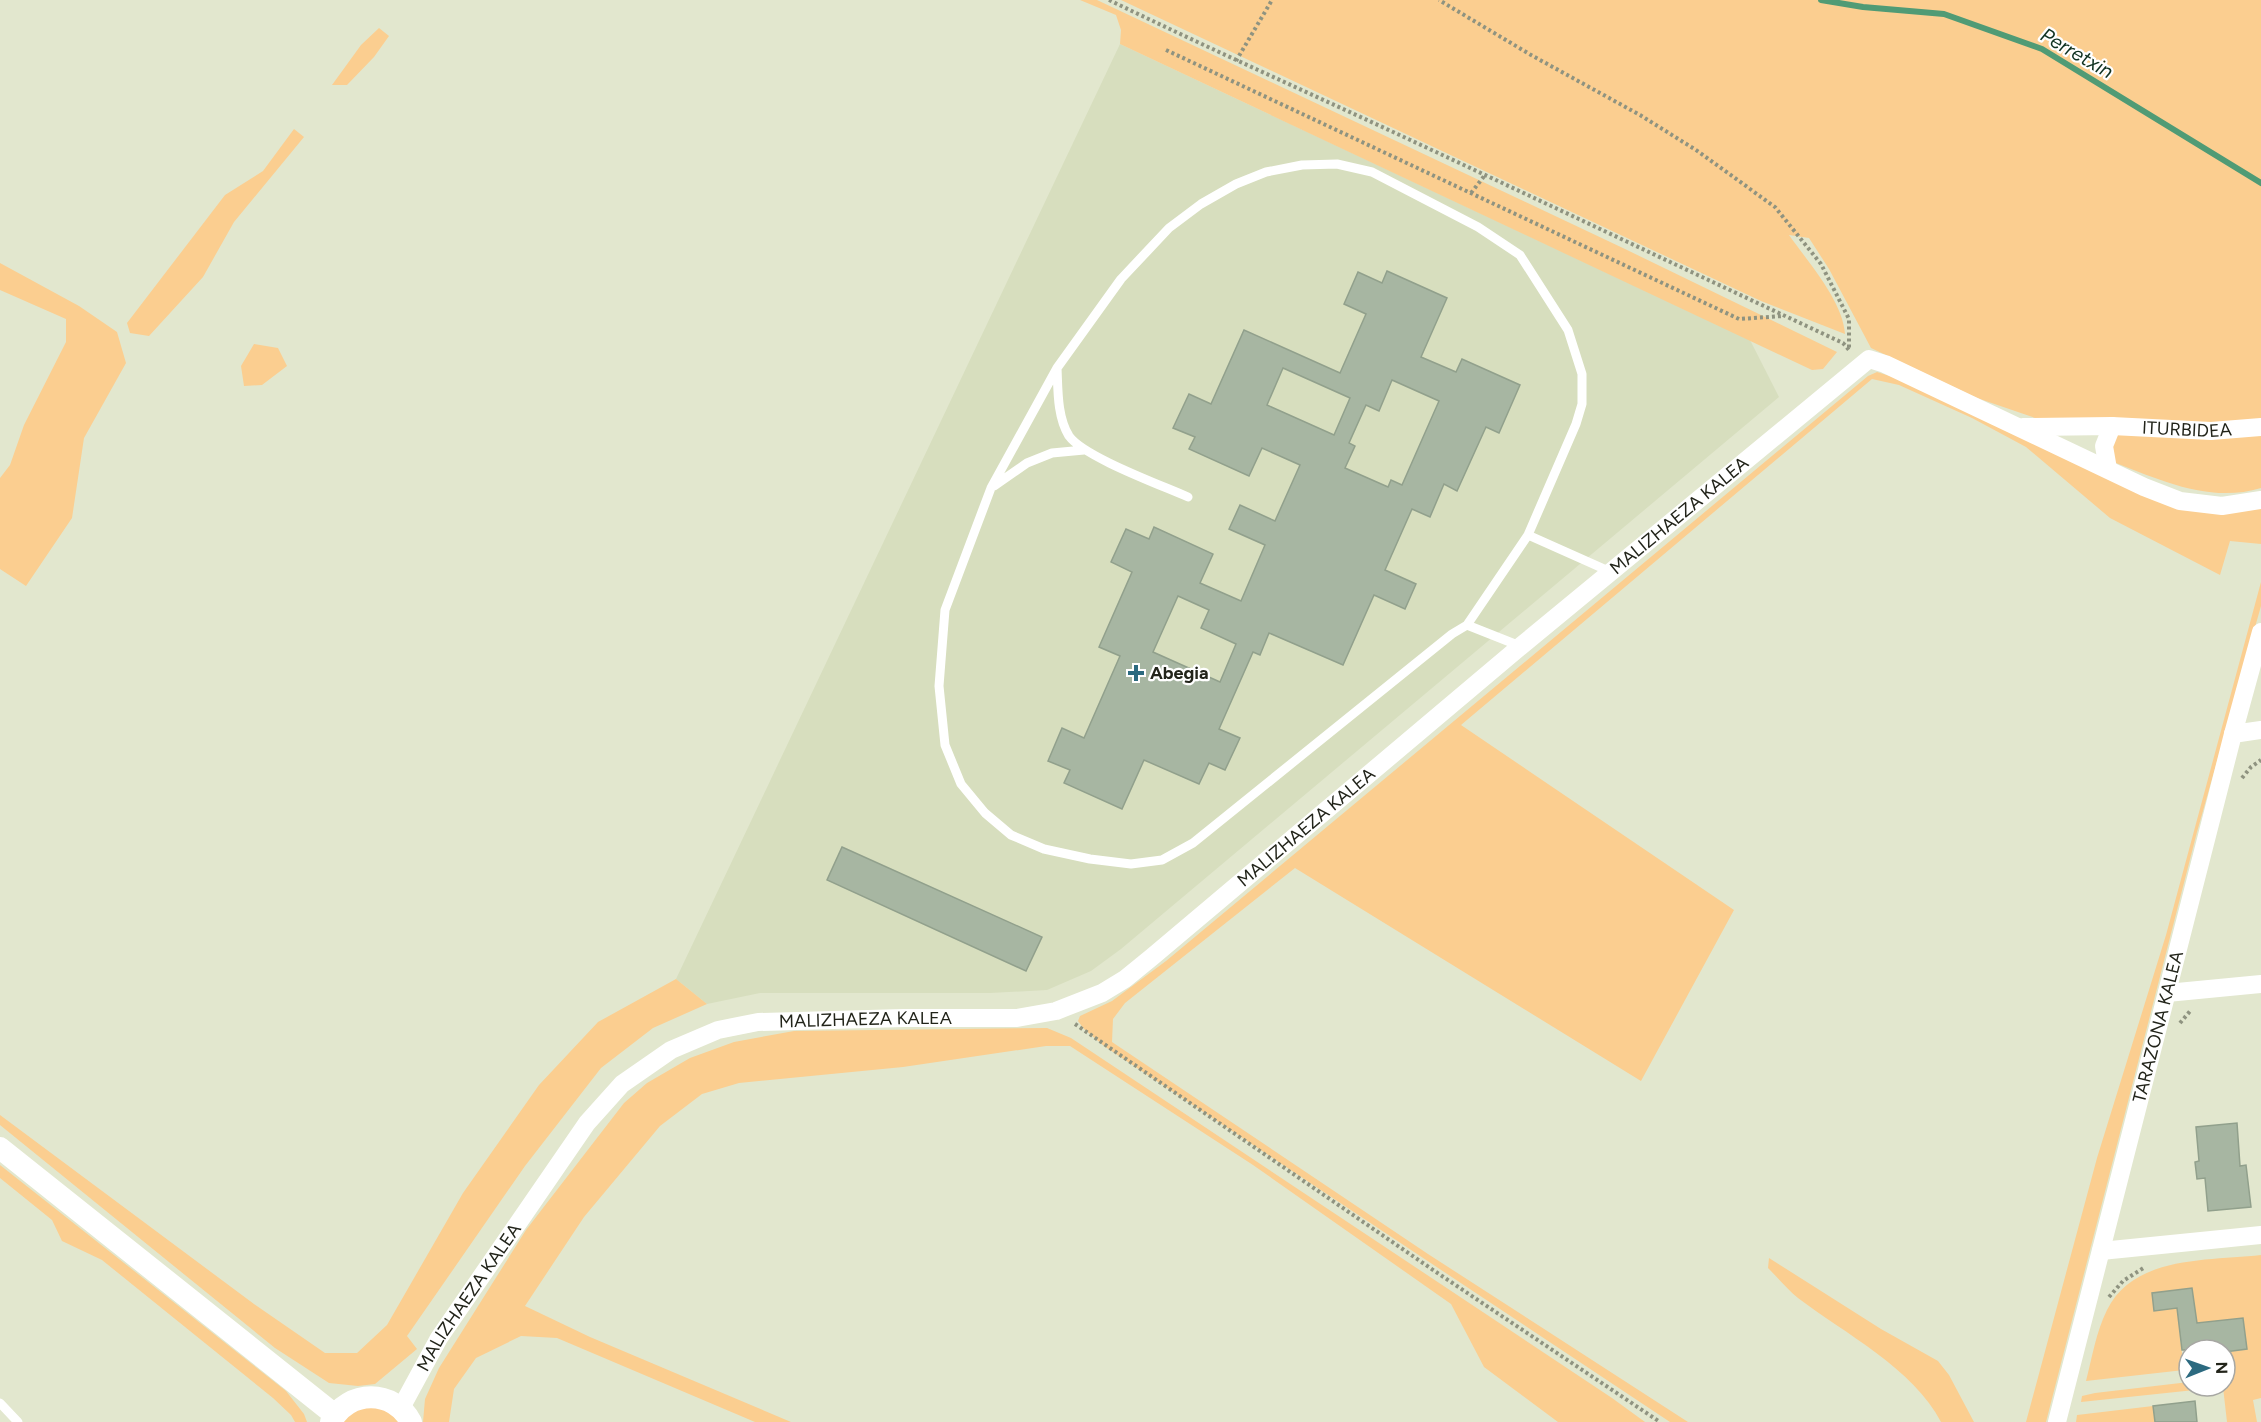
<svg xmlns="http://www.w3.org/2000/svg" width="2261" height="1422" viewBox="0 0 2261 1422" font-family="Figtree,sans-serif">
	<rect width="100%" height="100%" fill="#e2e7ce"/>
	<!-- built -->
	<path fill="#d7debe" d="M1120 44 1750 340 1779 397 1121 949 1091 971 1047 990 990 993H760L707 1004 676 979Z"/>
	<!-- green -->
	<path fill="#fbce90" d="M1080 0H1097L1625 249 1837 352 1823 369 1812 370 1120 44 1121 30 1116 15Z
		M1121 0H2261V421L2198 426 2038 419 1977 398 1871 348 1829 269 1809 238 1789 235C1808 262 1843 301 1845 334L1761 301Z
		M379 28 389 36 374 57 347 85H332L361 45Z
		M294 129 304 137 234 222 203 277 149 336 130 333 127 323 225 195 263 171Z
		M0 263 79 306 117 332 126 363 84 438 72 518 26 586 0 569V478L10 465 24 425 66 342V319L0 290Z
		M254 344 278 348 287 366 262 385 244 386 241 366Z
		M1877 372 1906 381 2153 499 2261 508V544L2230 541 2220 575 2110 518 2026 447 1972 418 1899 385 1872 379 1461 725 1734 910 1641 1081 1295 868 1125 1003 1113 1019 1112 1042 1428 1254 1688 1422H1670L1104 1046 1084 1029 1078 1021 1080 1016 1112 1001 1166 961 1868 376Z
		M2118 431 2261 432V488C2209 504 2158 479 2111 461L2110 445Z
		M2261 582V606L2197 832 2046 1422H2026L2097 1158 2166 935Z
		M676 979 707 1004 653 1028 601 1068 525 1166 407 1336 417 1349 375 1384 358 1386 329 1383 275 1348 0 1125V1115L254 1304 325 1353H357L387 1325 463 1193 539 1085 598 1022Z
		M1047 1028 1071 1038 1612 1398 1645 1422H1558L1484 1367 1451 1304 1253 1165 1070 1046H1046L903 1067 739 1083 702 1094 660 1126 584 1217 525 1306 590 1337 791 1422H755L557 1338 521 1336 476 1358 454 1389 449 1422H423L425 1399 439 1368 526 1230 624 1103 647 1083 690 1058 734 1042 794 1031Z
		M0 1165 286 1391 304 1414 307 1422H295L291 1415 273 1398 102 1260 62 1241 52 1220 0 1178Z
		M2261 1255V1398L2253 1400 2257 1422H2227L2223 1387 2081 1402 2082 1396 2095 1393 2189 1382V1386H2225L2227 1352 2247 1349 2243 1318 2217 1321 2218 1331 2180 1336 2184 1370 2086 1381C2092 1358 2096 1332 2107 1310 2134 1255 2209 1261 2261 1255Z
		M1769 1258 1881 1329 1938 1361 1949 1375 1974 1422H1941C1914 1369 1844 1333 1798 1298 1787 1289 1778 1278 1768 1268Z
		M373 1406 390 1412 398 1422H340L355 1409Z
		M2153 1406 2155 1422H2076L2077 1415Z"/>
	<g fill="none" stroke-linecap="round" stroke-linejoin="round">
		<!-- stream -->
		<path stroke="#509b75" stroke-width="6" d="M1821 0 1863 7 1944 14 2042 49 2261 183"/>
	</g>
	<!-- building -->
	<path fill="#a7b6a2" stroke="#91a08c" stroke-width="1.5" fill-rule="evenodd" d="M1387 271 1447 298 1421 357 1456 372 1462 359 1520 385 1499 433 1486 427 1457 491 1444 484 1430 517 1412 509 1385 570 1416 584 1405 609 1374 595 1343 665 1269 633 1260 655 1253 652 1219 729 1240 738 1225 770 1209 763 1199 784 1144 760 1122 809 1064 783 1070 770 1048 761 1062 728 1084 738 1120 656 1099 647 1132 572 1111 562 1126 529 1149 539 1154 527 1213 554 1200 583 1241 601 1265 545 1229 529 1240 505 1275 521 1300 465 1262 448 1249 476 1189 449 1195 437 1173 428 1189 394 1211 404 1244 330 1340 373 1366 314 1344 304 1358 272 1382 283ZM1283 368 1350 398 1334 435 1267 405ZM1392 380 1439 401 1402 485 1391 480 1388 487 1345 468 1355 446 1349 443 1366 405 1379 411ZM1178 596 1209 610 1201 628 1236 644 1220 682 1153 652Z
		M842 847 1042 937 1026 971 827 880Z
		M2237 1123 2240 1166 2246 1165 2251 1207 2208 1211 2205 1178 2197 1179 2195 1162 2199 1161 2196 1127Z
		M2192 1288 2197 1323 2243 1318 2247 1349 2225 1352V1350H2182L2177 1308 2154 1311 2152 1293Z
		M2195 1401 2197 1422H2155L2153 1406Z"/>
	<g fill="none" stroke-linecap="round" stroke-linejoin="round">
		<!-- path -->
		<path stroke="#8f9380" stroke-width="4" stroke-dasharray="3 3" stroke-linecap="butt" d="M1109 0C1208 48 1307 92 1406 138 1552 206 1697 275 1843 343L1849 350V319L1821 264 1775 207 1696 150 1640 115 1531 55 1439 0
			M1166 50 1739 319 1783 316
			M1236 61 1272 0
			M1471 193 1485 175
			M2242 778 2251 767 2261 760
			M2180 1023 2191 1010
			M1075 1024 1436 1272 1660 1422
			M2109 1297 2123 1281 2145 1267"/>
		<!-- service -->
		<path stroke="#fff" stroke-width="9" d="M1337 164 1372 172 1478 227 1520 255 1568 330 1582 374V404L1576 424 1528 535 1467 625 1452 634 1193 843 1162 860 1131 864 1090 859 1044 849 1011 835 985 813 961 784 945 745 939 686 945 610 991 488 1057 368 1121 279 1169 228 1201 204 1236 184 1266 172 1302 165Z
			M1057 368C1058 389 1057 417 1069 436 1084 457 1161 485 1188 497
			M994 486 1027 463 1052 453 1084 450
			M1528 535 1611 572
			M1467 625 1520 646
			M0 1403 18 1422"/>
		<!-- minor -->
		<g stroke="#fff" stroke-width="18">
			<path id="s1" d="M2023 427 2112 426 2211 431 2261 427"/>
			<path d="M2108 469 2104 446 2112 426"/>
			<path d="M2233 734 2261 730"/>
			<path d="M2167 993 2261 984"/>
			<path d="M2101 1251 2261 1235"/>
			<path id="s2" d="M401 1408 439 1338 587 1123 622 1084 671 1050 718 1030 758 1022 904 1018H1017L1056 1011 1102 993 1125 979 1152 957 1521 646 1869 359 1885 364 2144 487 2180 501 2222 506 2261 500"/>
			<path id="s3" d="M2057 1422 2233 734 2261 632"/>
		</g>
		<!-- tertiary -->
		<path stroke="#fff" stroke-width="22" d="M0 1148 335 1415
			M331 1422C348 1389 394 1389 411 1422"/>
	</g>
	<!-- markers -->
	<path fill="#2c6a80" stroke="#fff" stroke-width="2" d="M1133 664h6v6h6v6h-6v6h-6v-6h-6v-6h6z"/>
	<g text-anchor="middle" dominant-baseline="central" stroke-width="4.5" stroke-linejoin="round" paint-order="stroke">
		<!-- street labels -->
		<g font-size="18" fill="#22241a" stroke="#fff">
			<text stroke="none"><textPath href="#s1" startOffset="164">ITURBIDEA</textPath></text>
			<text stroke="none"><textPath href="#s2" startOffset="1642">MALIZHAEZA KALEA</textPath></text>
			<text stroke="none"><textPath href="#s2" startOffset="1156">MALIZHAEZA KALEA</textPath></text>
			<text stroke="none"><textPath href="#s2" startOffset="652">MALIZHAEZA KALEA</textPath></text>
			<text stroke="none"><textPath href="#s3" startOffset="408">TARAZONA KALEA</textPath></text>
			<text stroke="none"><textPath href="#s2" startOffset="130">MALIZHAEZA KALEA</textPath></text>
		</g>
		<!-- poi labels -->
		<g font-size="18" font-weight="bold" fill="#22241a" stroke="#fff" text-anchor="start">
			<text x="1150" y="673">Abegia</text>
		</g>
		<!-- water labels -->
		<g font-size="20" font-style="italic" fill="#103221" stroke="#fff">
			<text transform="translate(2077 53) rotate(30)">Perretxin</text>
		</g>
	</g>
	<!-- north arrow -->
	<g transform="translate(2207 1368) rotate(89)"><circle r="28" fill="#ffffff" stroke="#a7a7a3" stroke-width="1.5"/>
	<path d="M0-4.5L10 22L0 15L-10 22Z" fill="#2c6a80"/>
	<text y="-9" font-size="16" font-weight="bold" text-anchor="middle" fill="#22241a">N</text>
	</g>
</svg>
